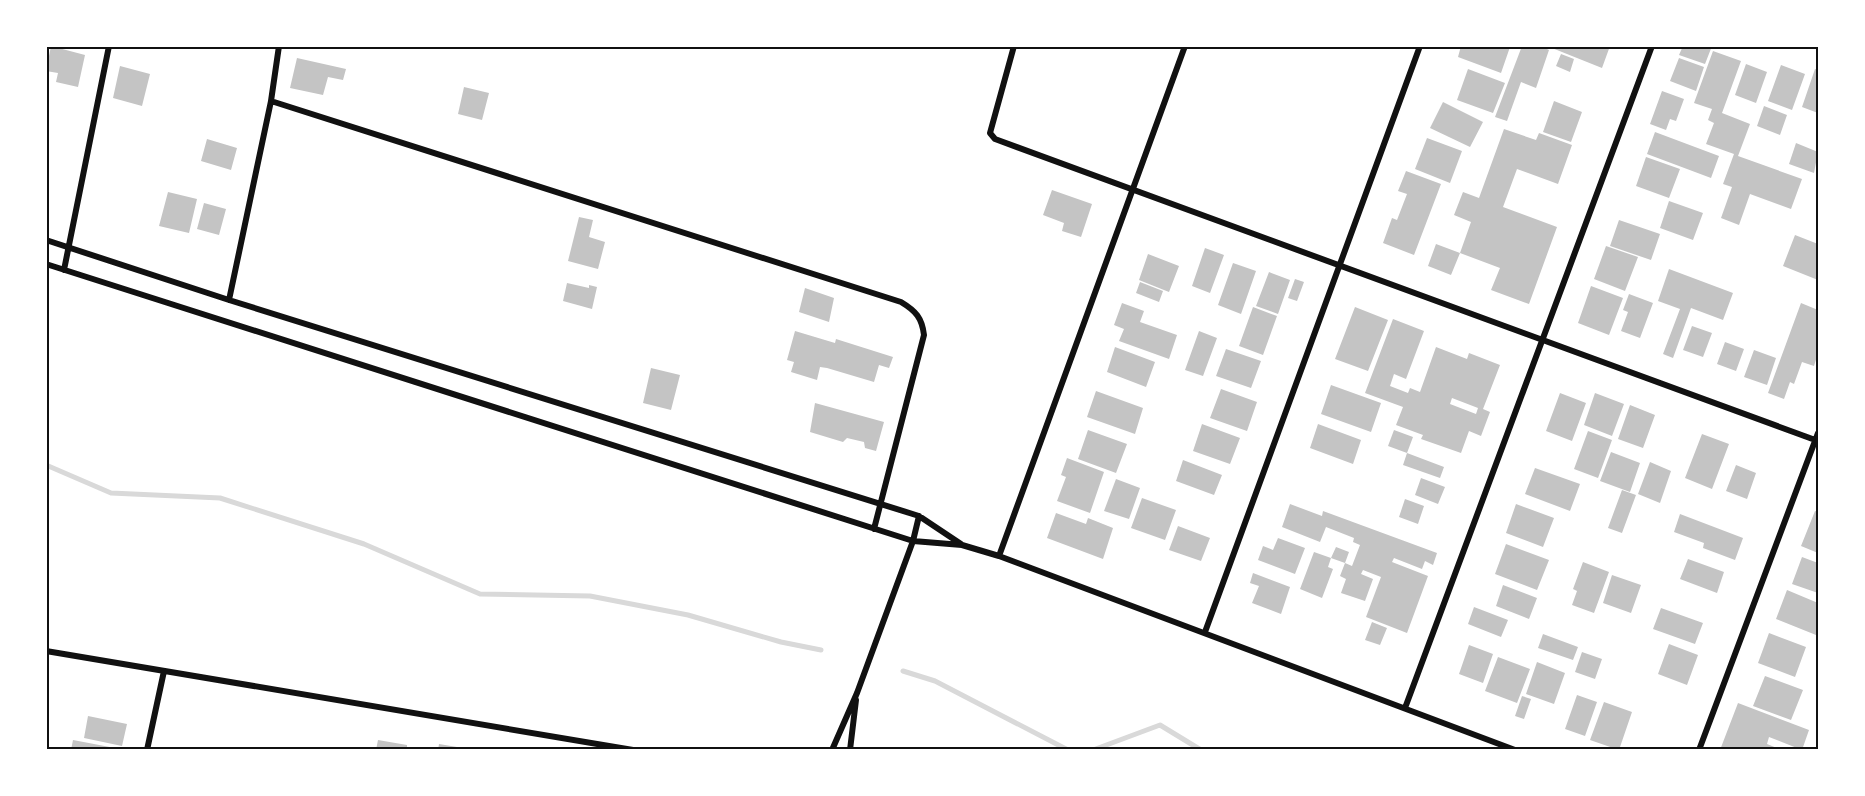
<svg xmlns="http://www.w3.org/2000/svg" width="1865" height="796" viewBox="0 0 1865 796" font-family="Lato,sans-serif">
	<rect width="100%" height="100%" fill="#fff"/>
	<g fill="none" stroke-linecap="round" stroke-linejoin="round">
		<!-- stream -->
		<path stroke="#d9d9d9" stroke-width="5" d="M46 465 111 493 220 498 364 544 480 594 590 596 688 615 781 642 821 650
			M903 671 935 681 1068 750
			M1093 750 1160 725 1201 750"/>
	</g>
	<!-- building -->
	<path fill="#c4c4c4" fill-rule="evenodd" d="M51 46 85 55 78 87 56 82 58 73 46 71Z
		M1461 46H1509L1510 47 1501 73 1458 57Z
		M1522 46H1541L1549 50 1536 88 1521 82 1507 121 1495 117Z
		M1547 46H1610L1602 68Z
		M1683 46H1712L1705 64 1679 55Z
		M1713 51 1741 61 1722 113 1750 124 1738 156 1802 179 1791 209 1750 194 1739 225 1721 218 1732 187 1723 184 1734 154 1706 144 1714 123 1708 120 1712 109 1694 103Z
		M1561 54 1574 59 1570 72 1556 66Z
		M297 58 346 69 343 80 328 77 323 95 290 88Z
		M1679 58 1704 67 1696 91 1670 81Z
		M1746 64 1767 72 1756 103 1735 95Z
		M1781 65 1805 74 1792 110 1768 101Z
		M120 66 150 74 142 106 113 98Z
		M1468 69 1505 83 1493 113 1457 100Z
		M1815 69 1818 70V113L1802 107Z
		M464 87 489 93 482 120 458 114Z
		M1662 91 1684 99 1676 121 1670 119 1666 130 1650 124Z
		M1554 101 1582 112 1571 142 1543 132Z
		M1443 102 1483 122 1470 147 1430 128Z
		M1764 106 1787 115 1780 135 1757 126Z
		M1504 129 1536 140 1539 133 1572 145 1558 184 1517 169 1503 207 1557 227 1529 304 1491 290 1500 268 1460 253 1451 275 1428 266 1436 244 1460 253 1471 222 1454 215 1463 192 1479 198Z
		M1655 132 1719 156 1711 178 1647 154Z
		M1427 138 1462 151 1450 183 1415 169Z
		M207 139 237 148 231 170 201 161Z
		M1796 143 1818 152 1814 173 1789 164Z
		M1646 157 1680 169 1669 198 1636 186Z
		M1406 171 1441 184 1414 255 1383 243 1392 218 1397 220 1407 194 1398 191Z
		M1052 190 1092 204 1081 237 1062 231 1064 223 1043 215Z
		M168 192 197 199 189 233 159 226Z
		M1669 201 1703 213 1693 240 1660 228Z
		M204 203 226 209 219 235 197 229Z
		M579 217 593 220 589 237 605 242 598 269 568 261Z
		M1619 220 1660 234 1651 260 1610 246Z
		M1795 235 1818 244V280L1783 266Z
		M1606 246 1638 257 1625 291 1594 279Z
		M1205 248 1224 255 1210 293 1192 286Z
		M1148 254 1179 266 1169 292 1139 280Z
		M1233 263 1256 271 1241 314 1218 305Z
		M1669 269 1733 293 1723 320 1691 308 1673 358 1663 354 1680 309 1658 301Z
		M1269 272 1290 280 1278 314 1256 306Z
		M1295 279 1304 282 1297 301 1288 298Z
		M1140 282 1163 291 1159 302 1136 293Z
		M567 283 589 288V285L597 287 592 309 563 301Z
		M1591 286 1623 298 1609 335 1578 323Z
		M805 288 834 298 829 322 799 312Z
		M1629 294 1653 303 1640 338 1621 331 1628 312 1623 310Z
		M1122 303 1144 311 1140 322 1177 335 1169 359 1119 341 1124 329 1114 325Z
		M1801 303 1818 310V353L1814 366 1802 362 1794 384 1790 382 1784 399 1768 393Z
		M1253 307 1277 316 1263 355 1239 346Z
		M1355 307 1388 320 1368 371 1335 359Z
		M1393 319 1424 331 1406 379 1394 374 1390 386 1408 393 1410 388 1420 392 1436 347 1467 359 1469 353 1500 365 1483 409 1490 412 1481 436 1469 431 1461 453 1421 439 1423 435 1396 425 1403 407 1365 393ZM1452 398 1478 408 1476 414 1450 404Z
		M1692 326 1712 333 1703 357 1683 350Z
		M795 331 835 343 836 339 893 357 889 368 879 365 874 382 827 368 820 367 817 380 791 372 794 362 787 360Z
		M1199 331 1217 338 1203 376 1185 370Z
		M1725 342 1744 349 1736 371 1717 364Z
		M1115 347 1155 362 1146 387 1107 372Z
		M1226 349 1261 361 1251 388 1216 376Z
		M1754 350 1776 358 1767 385 1744 377Z
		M651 368 680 375 671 410 643 403Z
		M1331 385 1381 403 1371 432 1321 414Z
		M1221 389 1257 402 1247 431 1210 418Z
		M1096 391 1143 408 1135 434 1087 417Z
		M1560 393 1586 403 1572 441 1546 431Z
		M1595 393 1624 404 1612 436 1584 425Z
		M815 403 884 422 876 451 865 448 864 442 847 438 843 442 810 432Z
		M1630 405 1655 415 1643 448 1618 439Z
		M1202 424 1240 438 1230 464 1193 451Z
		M1318 424 1361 440 1353 464 1310 448Z
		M1088 430 1127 444 1116 473 1078 459Z
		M1394 430 1413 437 1407 453 1388 446Z
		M1588 431 1612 440 1598 478 1574 469Z
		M1702 434 1729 444 1712 489 1685 478Z
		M1611 452 1640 463 1630 492 1600 481Z
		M1407 453 1444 467 1440 478 1403 465Z
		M1067 458 1104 472 1090 513 1057 501 1066 477 1061 475Z
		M1183 460 1222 475 1214 495 1176 481Z
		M1650 462 1671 471 1660 503 1638 494Z
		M1736 465 1756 473 1747 499 1726 491Z
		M1535 468 1580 484 1570 511 1525 494Z
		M1421 478 1445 487 1438 504 1415 495Z
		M1116 479 1140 488 1129 519 1104 511Z
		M1622 490 1636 495 1622 533 1608 528Z
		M1142 498 1176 510 1165 540 1131 528Z
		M1405 499 1424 506 1418 524 1399 517Z
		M1290 504 1322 516 1323 511 1437 553 1433 565 1425 561 1422 569 1394 558 1392 562 1428 576 1407 633 1366 617 1381 577 1363 570 1361 574 1373 579 1365 601 1341 593 1346 579 1340 576 1345 563 1352 566 1360 545 1353 542 1354 538 1326 527 1320 542 1282 527Z
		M1516 504 1554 518 1543 547 1506 533Z
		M1815 511 1818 512V553L1801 546Z
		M1056 513 1086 524 1088 518 1113 528 1103 559 1047 538Z
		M1680 514 1743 538 1735 560 1703 548 1704 543 1674 532Z
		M1178 526 1210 538 1201 561 1169 550Z
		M1278 538 1305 548 1295 574 1258 560 1263 546 1273 550Z
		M1506 544 1549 560 1537 590 1495 574Z
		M1336 547 1349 552 1345 563 1331 558 1328 567 1333 569 1322 598 1300 589 1314 552 1331 558Z
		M1802 557 1818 563V593L1792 584Z
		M1688 559 1724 572 1717 593 1680 579Z
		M1583 562 1609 572 1594 613 1572 605 1577 591 1573 589Z
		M1253 573 1290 587 1281 614 1252 603 1259 586 1250 583Z
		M1612 575 1641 585 1631 613 1603 603Z
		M1503 585 1537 598 1529 619 1496 606Z
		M1787 590 1818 603 1816 635 1776 619Z
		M1474 607 1508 620 1501 637 1468 624Z
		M1661 608 1703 623 1695 644 1653 629Z
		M1372 622 1387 628 1380 645 1365 640Z
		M1769 633 1806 647 1795 677 1758 663Z
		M1543 634 1578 647 1573 660 1538 648Z
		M1669 644 1698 655 1687 685 1658 674Z
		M1469 645 1493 654 1483 683 1459 674Z
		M1582 652 1602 659 1595 679 1575 672Z
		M1498 657 1530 669 1517 703 1485 691Z
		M1537 662 1565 673 1554 704 1526 694Z
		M1765 676 1803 690 1791 720 1753 706Z
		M1577 695 1597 702 1585 736 1565 729Z
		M1522 696 1531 699 1524 719 1515 716Z
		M1604 702 1632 712 1619 750 1590 740Z
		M1738 703 1809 730 1802 750 1769 737 1767 744 1782 750H1720Z
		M88 716 127 724 122 746 84 738Z
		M73 740 115 748 114 750H71Z
		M378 740 407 745V750H376Z
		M439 744 463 748V750H438Z"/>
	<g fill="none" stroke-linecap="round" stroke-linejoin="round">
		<!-- minor -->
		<path stroke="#111" stroke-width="6" d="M1014 46 990 133 995 139 1818 441
			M271 101 901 302C916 311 922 318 924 335L874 529
			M46 240 229 300 919 516 961 544
			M46 264 913 541 962 545 999 556 1515 750
			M64 270 109 46
			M229 300 271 101 279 46
			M999 556 1185 46
			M1205 632 1420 46
			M46 651 633 750
			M1405 708 1652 46
			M147 750 164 671
			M832 750 857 693 913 541 919 516
			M850 750 856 700
			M1699 750 1818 433"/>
	</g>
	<!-- border -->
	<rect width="1865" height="796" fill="none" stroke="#ffffff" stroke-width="96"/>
	<rect x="48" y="48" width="1769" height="700" fill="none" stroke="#111" stroke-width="2"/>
</svg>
